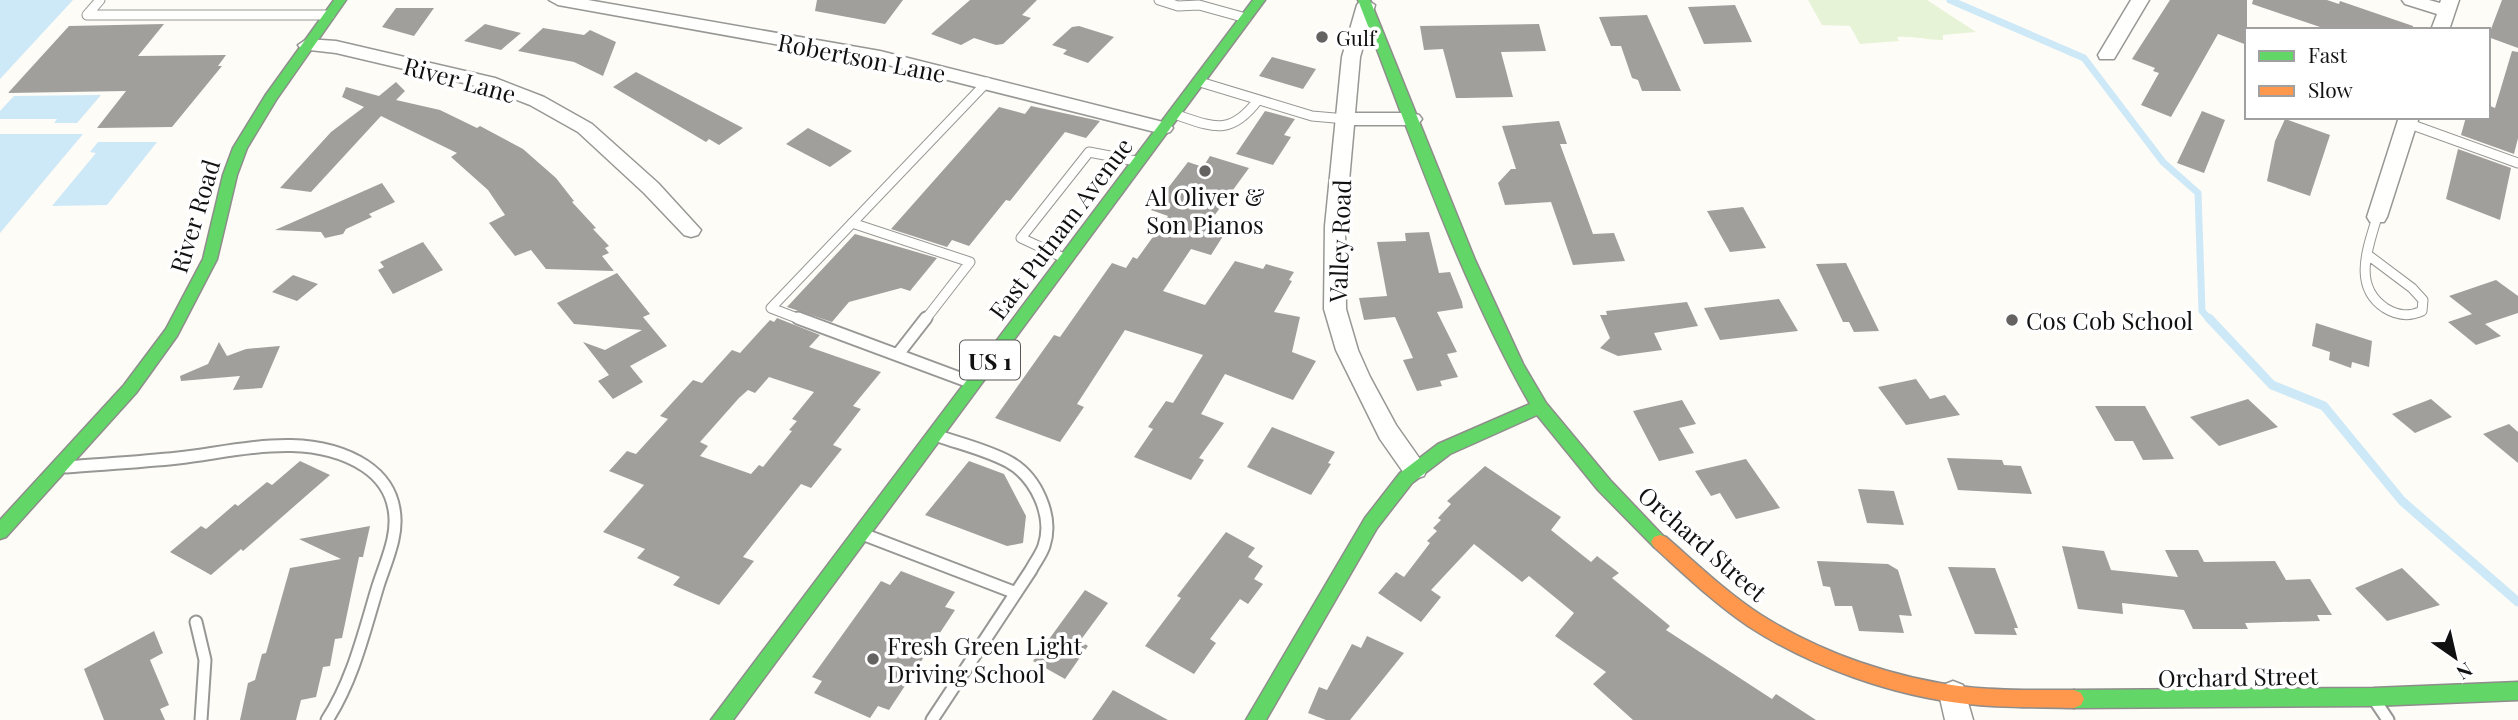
<svg xmlns="http://www.w3.org/2000/svg" width="2518" height="720" viewBox="0 0 2518 720" font-family="'Playfair Display',serif">
	<rect width="100%" height="100%" fill="#fdfcf7"/>
	<!-- green -->
	<path fill="#e7f3d7" d="M1808 0H1927L1976 32 1943 35V40C1926 40 1914 36 1897 37L1899 41 1860 44 1850 26 1822 25Z"/>
	<!-- water -->
	<path fill="#cde8f7" d="M0 0H73L0 79Z
		M101 95 77 123H54L57 119H0V111L14 96Z
		M0 134H83L0 233Z
		M98 142H157L107 205 52 206 96 153 90 152Z"/>
	<g fill="none" stroke-linecap="round" stroke-linejoin="round">
		<!-- stream-far1 -->
		<path stroke="#cde8f7" stroke-width="7" d="M1950 0 2084 58 2163 162 2198 193 2202 311 2210 320"/>
		<!-- stream -->
		<path stroke="#cde8f7" stroke-width="9" d="M2209 318 2272 385 2324 406 2402 501 2518 602"/>
	</g>
	<!-- building -->
	<path fill="#a19f9c" fill-rule="evenodd" d="M817 0H903L885 24 815 11Z
		M970 0H1037L1022 15 1031 18 1003 44 996 45 974 38 961 45 931 34Z
		M2170 0H2247V45L2218 34 2171 117 2141 105 2159 73 2153 71 2155 68 2132 59Z
		M2253 0H2327L2339 4 2340 1 2413 26V30H2329L2252 4Z
		M2502 0H2518V48L2488 37Z
		M1735 5 1752 42 1704 44 1688 7Z
		M396 8H434L414 36 382 27Z
		M1647 15 1681 91H1642L1638 80 1632 78 1621 46H1611L1599 17Z
		M164 24 138 56 226 55 218 66H222L172 127 97 128 126 91 8 93 69 26Z
		M485 24 521 33 501 50 464 41Z
		M1539 24 1546 51 1501 52 1513 97 1464 98H1456L1443 49 1424 50 1420 26Z
		M1079 26 1114 37 1088 63 1063 54 1067 50 1052 45 1072 27Z
		M543 28 584 35 590 30 616 42 603 76 574 62 518 51Z
		M2512 51 2518 52V138L2514 154 2461 135 2466 117H2488V105L2495 108Z
		M1272 57 1316 69 1303 89 1259 76Z
		M636 72 720 116 743 128 719 145 709 139 706 142 613 87Z
		M396 82 405 91 396 100 440 110 477 128 480 126 523 149 556 178 574 201 572 202 596 228 593 229 609 246 605 248 609 253 602 256 614 271 546 269 531 250 515 256 489 223 505 215 488 190 451 157 457 153 381 116 311 192 280 188 331 132 364 107 342 97 346 87 379 96Z
		M1031 106 1100 121 1086 138 1065 132 1010 201 1006 200 969 246 952 240 947 247 891 229 999 107 1025 114Z
		M1265 111 1295 119 1284 135 1291 137 1273 165 1236 154Z
		M2202 111 2225 120 2204 173 2177 163Z
		M2285 119 2330 135 2310 196 2267 181 2275 141Z
		M1559 121 1567 144H1560L1593 234 1614 233 1625 261 1573 265 1551 202 1505 205 1498 183 1511 169H1516L1502 126Z
		M808 128 852 151 830 167 786 144Z
		M2458 149 2511 168 2500 220 2446 199Z
		M1210 156 1249 168 1206 227 1225 233 1211 255 1191 249 1163 291 1205 305 1235 261 1263 269 1266 264 1294 272 1289 280 1292 281 1274 312 1300 317 1292 352 1316 361 1293 400 1225 374 1201 414 1224 423 1199 458 1204 460 1191 480 1134 457 1153 429 1148 427 1166 401 1173 403 1203 355 1125 330 1077 404 1084 407 1060 442 995 418 1054 335 1060 337 1112 263 1126 268 1133 257 1137 259 1168 216 1151 210 1188 162 1203 167Z
		M382 183 395 202 369 214 372 217 346 229 343 234 325 238 321 232 275 230Z
		M1743 207 1766 248 1730 252 1707 211Z
		M1429 232 1439 273 1450 272 1462 302 1463 308 1437 312 1457 352 1447 354 1458 377 1440 381 1442 386 1417 391 1403 360 1413 358 1395 317 1364 320 1359 298 1387 296 1377 242 1406 241 1405 233Z
		M855 234 937 258 910 291 901 288 849 302 832 322 787 307Z
		M423 242 443 270 393 294 378 270 384 267 380 262Z
		M1846 263 1879 331 1854 332 1849 322H1843L1816 264Z
		M617 273 650 314 643 317 667 346 630 366 643 382 613 399 598 381 609 375 583 342 605 350 642 330 574 324 557 303Z
		M293 275 318 284 297 301 272 292Z
		M2496 280 2518 296V313L2485 324 2501 336 2476 345 2448 322 2472 314 2449 296Z
		M1779 299 1798 331 1720 340 1704 308Z
		M1687 302 1698 326 1654 333 1662 350 1618 356 1600 348 1610 338 1600 315H1607L1606 311Z
		M777 318 820 335 809 347 881 372 853 406 861 409 833 445 842 449 811 488 801 484 743 557 754 561 719 605 673 585 680 577 637 558 645 549 603 532 644 485 609 471 627 451 636 454 668 419 660 416 693 380 702 383 732 350 740 353 770 320 774 322ZM769 377 814 392 792 419 797 421 789 430 792 431 763 467 759 465 751 474 700 456 708 446 700 442 739 398 748 390 755 393Z
		M2316 323 2372 341 2369 367 2352 362 2351 368 2329 360 2330 352 2312 346Z
		M219 342 227 356 246 349 280 346 262 388 233 390 240 376 181 381 180 376 208 364Z
		M1916 379 1930 399 1945 395 1960 415 1906 425 1878 387Z
		M2248 399 2278 427 2219 446 2190 417Z
		M2431 399 2452 417 2415 433 2392 414Z
		M1682 400 1696 424 1679 428 1694 453 1659 461 1633 411Z
		M2095 406H2145L2174 459 2143 460 2133 441H2115Z
		M2509 424 2518 432V463L2483 434Z
		M1272 427 1335 452 1328 463 1331 464 1311 495 1247 467Z
		M1947 458 2002 460 2004 465 2021 466 2032 494 1958 490Z
		M1746 459 1780 508 1736 519 1720 493 1711 496 1695 471Z
		M300 461 330 475 243 551 241 549 211 575 170 552 201 526 206 529 235 504 238 506 267 482 272 485Z
		M969 461 1004 474 1026 516 1023 543 1007 546 925 515Z
		M1485 466 1561 517 1551 530 1591 562 1597 556 1619 573 1612 578 1670 626 1666 630 1772 699 1776 694 1816 720H1633L1593 684 1606 672 1555 636 1574 613 1529 576 1522 582 1474 544 1431 590 1441 597 1421 622 1378 593 1396 572 1404 577 1430 543 1427 541 1437 531 1433 528 1441 520 1438 518 1451 504 1447 501Z
		M1858 489 1894 491 1904 525 1867 523Z
		M370 526 363 557H359L342 638 335 639 330 666 323 667 316 697 301 700 296 720H240L248 683 255 680 262 654 266 653 290 568 341 559 299 539Z
		M1226 532 1255 548 1248 557 1263 566 1254 579 1263 584 1248 604 1240 599 1210 639 1216 643 1194 674 1145 646 1181 598 1177 596Z
		M2062 546 2104 551 2111 570 2178 577 2165 550H2198L2204 562 2275 561 2286 580 2310 579 2332 615H2317L2320 621 2245 623 2248 629H2193L2184 610 2122 603 2123 614 2078 609Z
		M1817 561 1888 564 1898 570 1912 616 1899 615 1904 633 1859 631 1852 606H1835L1830 587 1823 586Z
		M1948 567 1995 568 2018 628H2014L2017 635 1975 634Z
		M2402 568 2440 605 2387 621 2355 588Z
		M901 571 955 592 945 607 955 610 889 710 878 706 870 718 814 693 822 681 812 677 881 581 890 585Z
		M1085 590 1108 603 1080 641 1088 646 1065 679 1033 661Z
		M154 631 163 653 150 660 169 705 160 709 165 720H104L84 669Z
		M1367 636 1404 653 1350 720H1326L1308 713 1319 687 1327 690 1352 644 1361 648Z
		M1113 690 1168 720H1092Z"/>
	<g fill="none" stroke-linecap="round" stroke-linejoin="round">
		<!-- lane-far1 casing -->
		<g stroke="#979795" stroke-width="11">
			<path id="lane-far1" d="M100 0 87 15H330
				M1159 0 1178 6 1199 5 1246 18
				M1200 82 1312 116 1346 119
				M1174 114C1213 127 1230 137 1258 100
				M2407 123 2518 163
				M852 223 970 262 925 320
				M2368 255 2412 288 2423 300 2422 311C2409 317 2398 316 2385 308 2352 286 2368 248 2377 217
				M1064 258 1021 238 1089 152 1136 161
				M802 320 771 308 987 82"/>
		</g>
		<!-- lane casing -->
		<g stroke="#979795" stroke-width="15">
			<path id="lane" d="M798 318 970 382
				M898 354 926 318
				M66 467C103 464 141 462 178 458 239 451 309 430 365 466 380 476 391 491 394 509 399 535 386 561 378 586 364 632 353 680 327 720
				M865 535 1016 593
				M196 622 205 660 201 720
				M2376 702 2388 720
				M932 720 1031 570C1035 562 1041 555 1044 546 1054 516 1036 477 1009 462 987 450 961 444 938 436"/>
		</g>
		<!-- street casing -->
		<g stroke="#979795" stroke-width="3">
			<path id="street" d="M549 0H588L880 51 1163 122 1170 124 1173 128 1170 132 1163 134 880 63 558 5Z
				M1367 0 1375 5 1360 57 1355 113H1412L1419 115 1422 119 1419 123 1412 125H1354L1345 226 1346 309 1358 350 1370 377 1396 425 1427 469 1424 476 1415 479 1406 476 1380 439 1336 350 1324 309 1325 226 1342 57 1357 5 1360 1Z
				M2131 0H2149L2114 59H2100L2098 55Z
				M2402 0H2429L2440 3 2441 0H2459L2449 30H2431L2437 14 2405 4Z
				M307 39 336 41 495 78 544 97 592 124 658 183 701 230 698 235 691 237 684 235 644 193 578 132 530 105 489 89 336 53 301 49 298 45Z
				M2399 117H2419L2387 217 2384 222H2370L2367 217Z
				M1953 681 1963 685 1973 720H1945L1939 694 1943 685Z"/>
		</g>
		<!-- fast casing -->
		<g stroke="#8e8d8b" stroke-width="3">
			<path id="fast" d="M334 0H346L276 100 247 148 237 175 217 259 177 336 136 393 6 537 0 539V520L124 385 166 329 203 259 223 175 233 148 265 96Z
				M1253 0H1265L733 720H711Z
				M1358 0H1370L1475 260 1523 364 1546 403 1610 480 1669 542 1666 547 1660 549 1654 547 1598 490 1537 415 1450 454 1412 483 1377 528 1266 720H1246L1365 518 1400 473 1438 444 1530 404C1458 277 1411 136 1358 0Z
				M2518 682V700L2373 706 2074 708 2067 705 2064 699 2067 693 2074 690 2373 688Z"/>
		</g>
		<!-- slow casing -->
		<g stroke="#8e8d8b" stroke-width="3">
			<path id="slow" d="M1660 535 1666 537C1697 564 1727 593 1761 615 1821 653 1896 679 1967 687 2003 691 2038 690 2074 690L2081 693 2084 699 2081 705 2074 708C2038 707 2003 708 1967 704 1893 696 1811 667 1748 626 1714 603 1684 574 1654 547L1651 542 1654 537Z"/>
		</g>
		<!-- lane-far1 -->
		<use href="#lane-far1" stroke="#fffffe" stroke-width="9"/>
		<!-- lane -->
		<use href="#lane" stroke="#fffffe" stroke-width="11"/>
		<!-- street -->
		<use href="#street" fill="#fffffe" fill-rule="evenodd"/>
		<!-- fast -->
		<use href="#fast" fill="#63d668" fill-rule="evenodd"/>
		<!-- slow -->
		<use href="#slow" fill="#ff974d" fill-rule="evenodd"/>
	</g>
	<!-- markers -->
	<g fill="#646362" stroke="#fff" stroke-width="2.5">
		<circle cx="1322" cy="37" r="7"/>
		<circle cx="1205" cy="171" r="7"/>
		<circle cx="2012" cy="320" r="7"/>
		<circle cx="873" cy="659" r="7"/>
	</g>
	<g text-anchor="middle" dominant-baseline="central" stroke-width="7" stroke-linejoin="round" paint-order="stroke">
		<!-- far-poi labels -->
		<g font-size="21" fill="#111" stroke="#fff" text-anchor="start">
			<text x="1336" y="37">Gulf</text>
		</g>
		<!-- shield labels -->
		<rect fill="#fff" stroke="#585858" stroke-width="2" x="960" y="340.5" width="60" height="39" rx="5"/>
		<g font-size="23" font-weight="bold" fill="#111">
			<text x="990" y="360">US 1</text>
		</g>
		<!-- street labels -->
		<g font-size="24" fill="#111" stroke="#fff">
			<text transform="translate(862 57) rotate(11)">Robertson Lane</text>
			<text transform="translate(460 79) rotate(15)">River Lane</text>
			<text transform="translate(194 216) rotate(-73)">River Road</text>
			<text transform="translate(1060 228) rotate(-53)">East Putnam Avenue</text>
			<text transform="translate(1339 241) rotate(-88)">Valley Road</text>
			<text transform="translate(1703 543) rotate(41)">Orchard Street</text>
			<text transform="translate(2238 676) rotate(-1)">Orchard Street</text>
		</g>
		<!-- poi labels -->
		<g font-size="24" fill="#111" stroke="#fff" text-anchor="start">
			<text x="1205" y="196" text-anchor="middle">Al Oliver &amp;<tspan x="1205" dy="28">Son Pianos</tspan></text>
			<text x="2026" y="320">Cos Cob School</text>
			<text x="887" y="645">Fresh Green Light<tspan x="887" dy="28">Driving School</tspan></text>
		</g>
	</g>
	<!-- legend -->
	<rect x="2245" y="28" width="245" height="91" fill="#ffffff" stroke="#a0a0a0" stroke-width="2"/>
	<rect x="2259" y="51" width="35" height="10" fill="#63d668" stroke="#a0a0a0" stroke-width="2"/>
	<text x="2308" y="63" font-size="21" fill="#111111">Fast</text>
	<rect x="2259" y="86" width="35" height="10" fill="#ff974d" stroke="#a0a0a0" stroke-width="2"/>
	<text x="2308" y="98" font-size="21" fill="#111111">Slow</text>
	<!-- north arrow -->
	<g transform="translate(2455 657) rotate(146)" stroke="#ffffff" stroke-width="5" paint-order="stroke">
	<path d="M0-5L12 26L0 18L-12 26Z" fill="#111111"/>
	<text y="-10" font-size="19" font-weight="bold" text-anchor="middle" fill="#111111">N</text>
	</g>
</svg>
